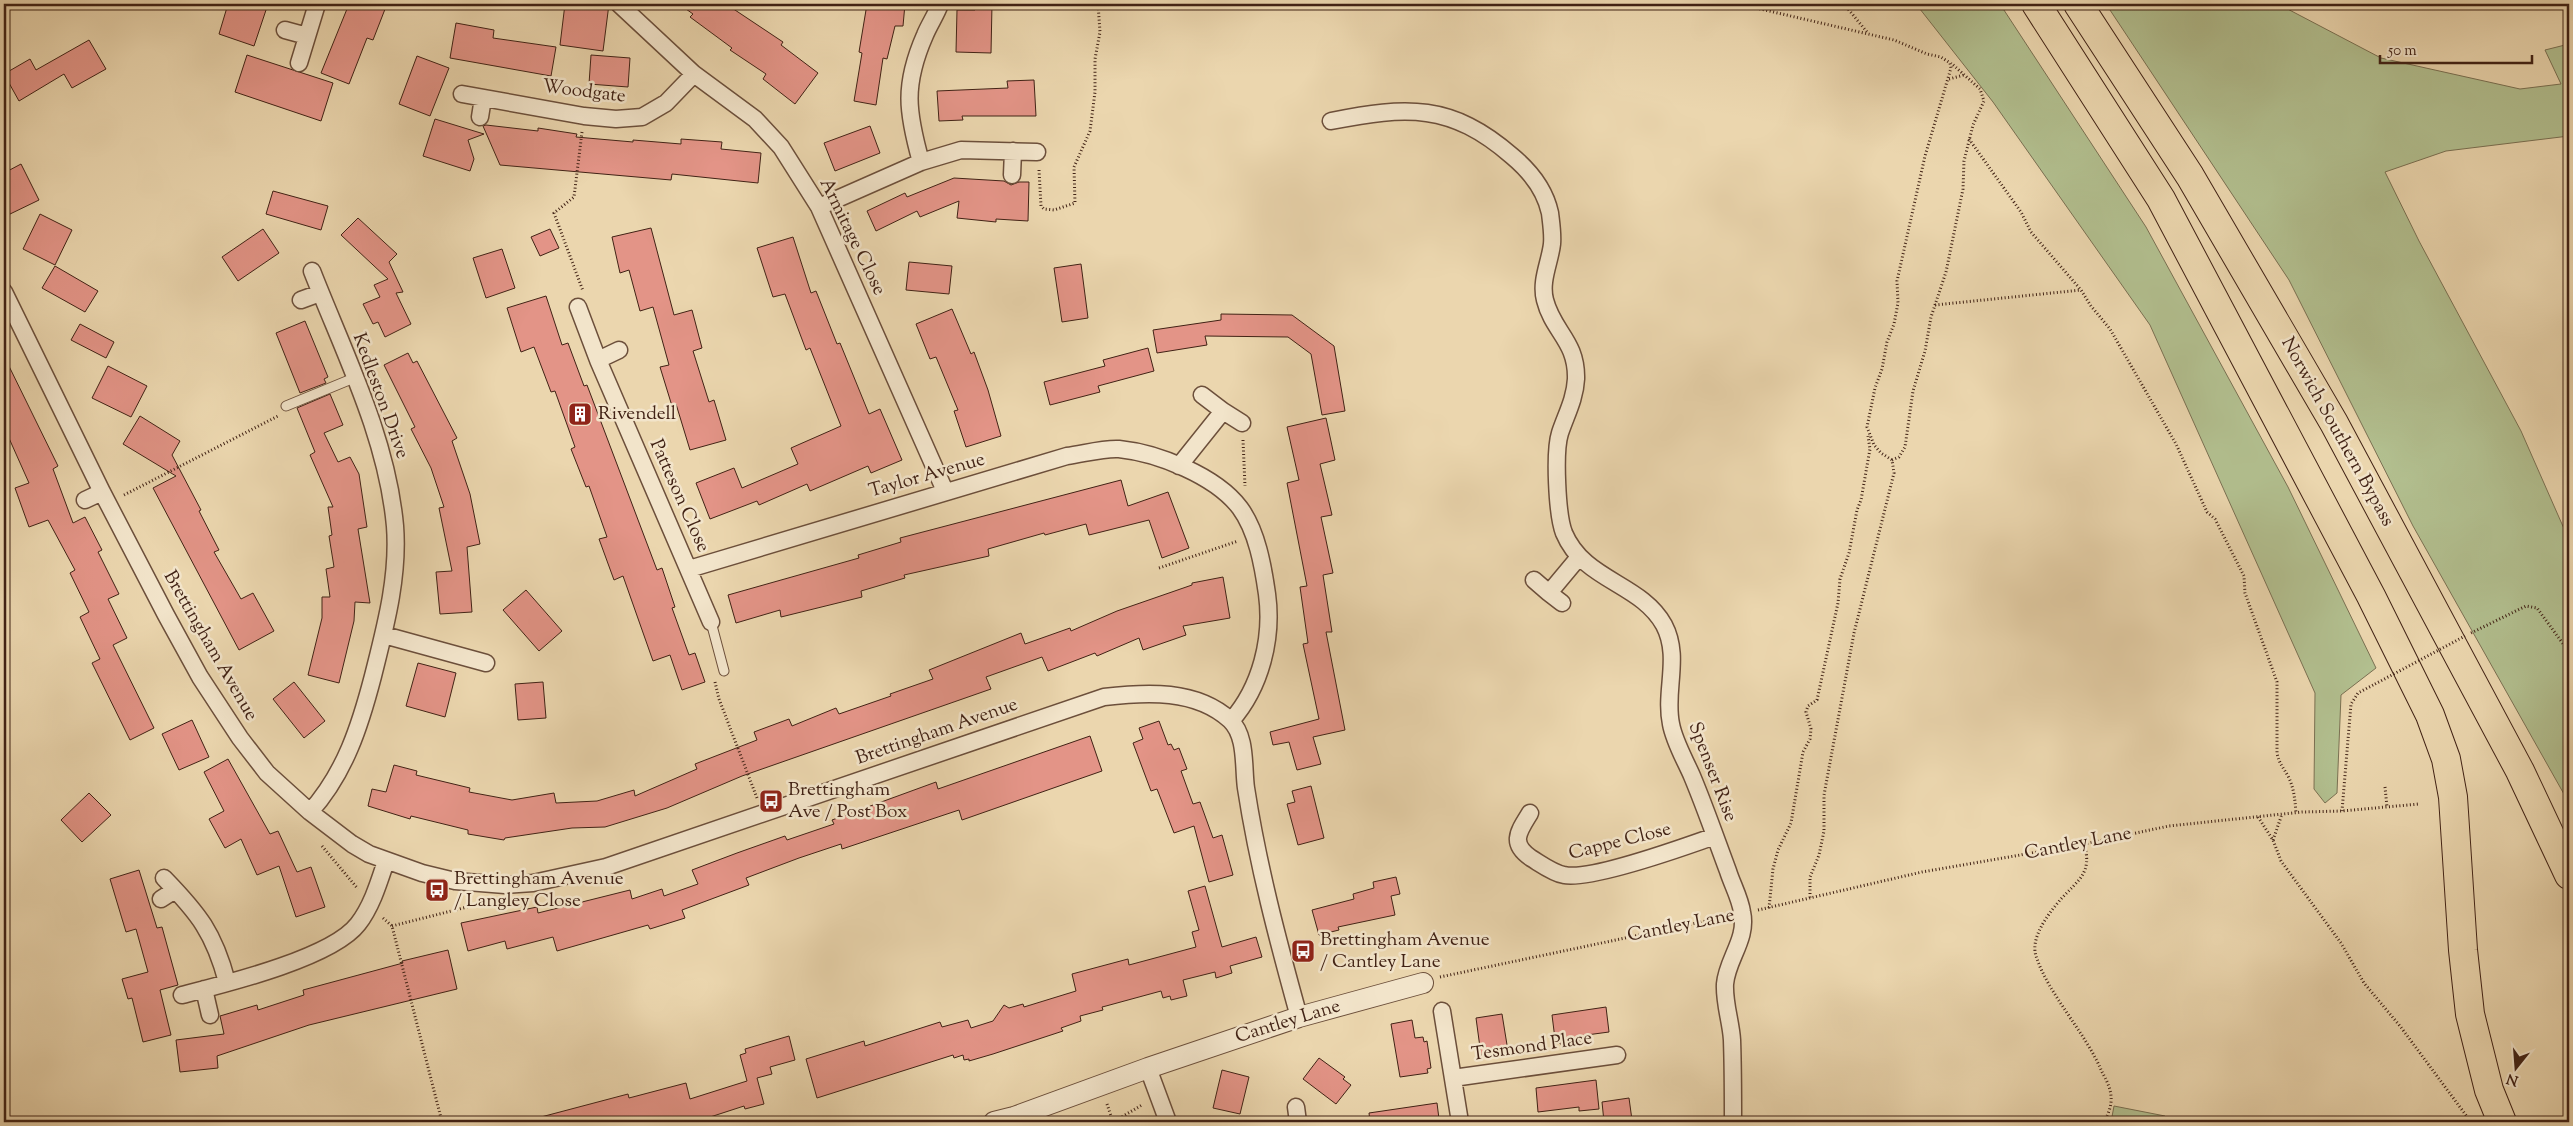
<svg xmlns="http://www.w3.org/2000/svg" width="2573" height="1126" viewBox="0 0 2573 1126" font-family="'Sorts Mill Goudy',serif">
	<rect width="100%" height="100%" fill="#ebd6ae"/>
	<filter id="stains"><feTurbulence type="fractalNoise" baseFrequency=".004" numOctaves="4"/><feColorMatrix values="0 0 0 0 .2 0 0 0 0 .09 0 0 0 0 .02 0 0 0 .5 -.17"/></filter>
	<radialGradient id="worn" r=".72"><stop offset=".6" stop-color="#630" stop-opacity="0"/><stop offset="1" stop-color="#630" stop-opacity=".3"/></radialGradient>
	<!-- green -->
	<path fill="#b2bf8f" stroke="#7a7052" d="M1916 4H2000L2146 227 2288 487 2376 668 2341 695 2337 793 2325 803 2314 789 2315 693 2150 325 1993 102Z
		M2106 4H2278L2381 58 2520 89 2561 84 2545 50 2569 44V136L2446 151 2385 172 2419 241 2521 431 2569 540V803L2413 526 2289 280Z
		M2114 1106 2165 1116 2169 1122H2111Z"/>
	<!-- building -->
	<path fill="#e39487" stroke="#412215" d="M228 4H268L254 46 219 34Z
		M349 4H387L373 40 367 38 349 84 321 73Z
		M565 4H609L603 51 560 45Z
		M679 4H726L783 42 781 45 818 73 795 104 763 79 766 74 730 50 732 48 690 17 693 14Z
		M867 4H905L903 26H895L887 59 883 58 876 105 854 101 862 53 859 52Z
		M976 4H992L991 53 956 52 957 10H975Z
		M456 23 494 30 493 38 556 47 551 76 450 58Z
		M89 40 106 69 72 88 64 74 19 101 4 74 30 59 36 70Z
		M247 55 333 83 321 121 235 92Z
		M591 55 630 58 628 87 589 84Z
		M417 56 449 68 430 116 399 104Z
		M1034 80 1036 116H962L963 120 939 121 937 91 1008 88 1007 81Z
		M435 119 484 134 468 140 474 159 470 171 423 156Z
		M486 125 538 131V128L577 134 576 137 633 142V140L681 144V139L722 142 721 149 761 153 758 183 672 174 671 180 500 165 483 126Z
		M870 126 880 153 835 171 824 143Z
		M21 164 39 200 8 215 4 206V173Z
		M954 178 1004 181 1011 185 1019 182H1029L1028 221 996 219V222L957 218 959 201 920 217 917 211 876 231 867 211 905 193 907 197Z
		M273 191 328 206 321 230 266 214Z
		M40 214 72 230 55 265 23 249Z
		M358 218 397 254 389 262 403 292 396 293 411 324 385 337 378 322 373 324 363 304 380 297 374 285 388 279 341 235Z
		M651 228 674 315 692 310 702 348 693 351 709 402 714 400 726 440 690 450 676 404 672 406 660 367 669 365 653 307 640 311 629 270 620 273 612 237Z
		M263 229 279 253 238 281 222 257Z
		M550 229 559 248 540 256 531 237Z
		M793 237 811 293 816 291 837 344 840 343 869 414 880 409 902 460 871 473 868 466 810 491 807 484 759 505 757 501 710 519 696 483 734 468 742 488 798 464 791 448 841 426 810 348 806 350 785 294 773 297 757 248Z
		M502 249 515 288 486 298 473 258Z
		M909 262 952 266 949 294 906 290Z
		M1081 264 1088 318 1062 322 1054 268Z
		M55 266 98 291 85 312 42 288Z
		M546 296 562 345 568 343 584 386 587 385 657 570 662 568 675 607 672 608 689 655 695 653 705 682 682 690 670 655 653 661 623 576 614 580 599 539 607 537 589 486 586 487 571 449 575 447 555 391 551 392 534 347 521 352 507 308Z
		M952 309 971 354 974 352 988 390 1001 436 966 447 954 411 958 410 936 357 930 359 916 324Z
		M1221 314 1292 315 1334 346 1345 411 1322 415 1311 354 1288 337 1205 336 1207 345 1157 353 1153 330 1221 320Z
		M305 321 328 377 324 379 326 383 300 393 276 333Z
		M80 324 114 342 106 358 71 340Z
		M1148 348 1154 371 1098 386 1100 392 1050 405 1044 382 1105 366 1103 360Z
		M408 353 413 363 417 361 457 438 452 441 470 494 480 544 467 547 472 612 440 614 436 572 452 571 439 508 444 507 431 468 411 429 415 427 384 365Z
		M4 356 58 466 53 469 73 523 85 517 102 550 98 552 119 594 108 599 127 638 113 645 154 728 130 740 92 663 100 659 80 617 89 612 70 573 75 570 48 520 29 527 15 488 29 483 4 427Z
		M108 366 147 386 131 417 92 398Z
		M330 394 343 425 324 433 338 462 350 457 359 474 367 527 358 529 370 603 355 602 354 621 339 683 308 675 322 618V597H330L326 569 334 567 329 536 332 535 328 507H333L310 455 315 452 297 408Z
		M140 416 180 441 172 455 201 510 199 511 219 550 214 552 241 599 253 593 274 631 239 650 153 488 176 476 123 444Z
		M1326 418 1335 460 1320 464 1332 515 1321 517 1333 573 1323 575 1332 632H1326L1345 730 1313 737 1321 764 1297 770 1289 742 1273 745 1270 732 1319 719 1303 644 1308 643 1300 587 1307 586 1287 483 1299 480 1287 427Z
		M1121 480 1128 506 1168 492 1189 548 1162 558 1149 520 1089 535 1086 524 1045 535 1044 533 988 549 989 556 904 575 905 578 861 591 862 597 781 617 780 610 736 623 728 595 859 558 858 555 901 542 900 538Z
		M1223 577 1230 618 1183 626 1186 635 1143 650 1139 638 1097 656 1095 653 1048 671 1042 657 986 677 991 689 742 776 667 808 605 827 572 828 505 838 504 840 468 834V830L411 816 410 819 368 806 372 789 386 792 394 765 417 771 416 775 470 788 469 792 512 800 554 793 556 803 597 801 634 790 635 796 697 769 695 764 757 740 754 732 789 719 792 726 836 708 839 714 891 696 890 694 933 679 929 670 1021 633 1025 644 1070 628 1071 631 1117 611 1192 585V583Z
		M526 590 562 631 539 651 503 610Z
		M418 663 456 673 445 717 406 706Z
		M294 682 325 721 304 738 273 699Z
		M543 682 546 718 518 720 515 684Z
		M192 720 209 757 179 770 162 734Z
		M1159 721 1168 745 1171 744 1174 750 1179 748 1187 769 1181 771 1193 804 1200 802 1213 838 1222 835 1233 875 1209 882 1194 826 1174 833 1157 789 1151 791 1133 743 1143 739 1139 728Z
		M1090 736 1102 771 962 820 959 810 842 849 841 844 799 858 746 878 749 885 682 910 685 918 650 929 648 925 557 951 553 937 507 949 505 941 468 951 461 923 537 907 538 913 630 890 632 899 662 889 664 896 698 884 692 870 737 853 785 836 787 840 834 824 832 820 936 782 938 789Z
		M228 759 270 834 278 831 297 872 311 867 325 907 296 917 279 866 257 875 241 839 225 848 209 819 224 811 204 772Z
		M1311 786 1324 838 1298 845 1287 804 1295 802 1292 791Z
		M89 793 111 815 82 842 61 820Z
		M139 870 157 928 162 927 178 985 160 990 171 1035 143 1042 132 998 128 999 122 979 148 972 136 929 126 932 110 879Z
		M1396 877 1400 894 1391 896 1395 915 1338 927 1339 930 1319 935 1312 910 1354 899 1353 894 1374 888 1373 882Z
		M1205 886 1222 947 1256 937 1262 957 1230 966 1232 973 1216 978 1215 972 1183 980 1187 996 1171 1000 1170 996 1163 998 1161 991 1106 1006 1102 1007 1103 1010 1080 1016 1081 1021 1061 1028 1063 1031 993 1054 969 1061V1059L964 1060 963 1055 954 1058 953 1055 817 1098 806 1059 864 1041 865 1046 940 1022 942 1027 968 1020 971 1028 993 1021 1004 1005 1009 1008 1023 1004 1024 1007 1076 991 1072 974 1128 959 1129 965 1196 947 1192 932 1199 930 1188 891Z
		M448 950 457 989 309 1025 217 1056 218 1068 180 1072 176 1040 224 1034 220 1016 257 1005 258 1010 304 995 303 990 403 963 402 961Z
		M1606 1007 1609 1032 1579 1036 1580 1042 1560 1044V1039H1555L1552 1015Z
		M1502 1014 1508 1051 1481 1055 1476 1018Z
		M1412 1020 1415 1038 1423 1037 1424 1042 1427 1041 1431 1068 1427 1069 1428 1073 1400 1077 1391 1024Z
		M789 1036 795 1060 770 1067 772 1074 757 1078 764 1104 745 1109 744 1106 701 1120 700 1118 682 1122H542L541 1117 628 1094 629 1098 686 1083 690 1099 747 1081 740 1055 746 1053 745 1049Z
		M1319 1058 1345 1077 1343 1079 1351 1085 1336 1104 1303 1079Z
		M1222 1070 1249 1077 1240 1114 1213 1108Z
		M1596 1080 1599 1109 1579 1111V1107L1538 1112 1536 1088Z
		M1629 1098 1632 1120 1604 1122 1602 1102Z
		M1437 1103 1439 1119 1421 1122H1370L1369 1113Z"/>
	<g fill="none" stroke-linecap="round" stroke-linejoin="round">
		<!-- service casing -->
		<g stroke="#6c4f3b" stroke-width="11">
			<path id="service" d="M286 406 354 378
				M711 622 724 671"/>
		</g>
		<!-- minor casing -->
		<g stroke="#6c4f3b" stroke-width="19">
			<path id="minor" d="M619 4 694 74 755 119 781 147 819 207 945 491
				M285 30 307 36
				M299 63 317 4
				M462 94 584 116 616 119 642 117 666 103 694 74
				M480 117 483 98
				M1331 121C1407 106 1451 103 1512 156 1530 171 1545 190 1550 213 1551 222 1553 234 1552 244 1550 262 1540 281 1545 300 1553 332 1577 341 1576 379 1575 399 1566 415 1560 433 1554 452 1557 515 1564 533 1584 581 1641 583 1664 625 1681 657 1664 691 1671 724 1674 741 1685 760 1692 776 1705 807 1716 839 1728 871 1732 884 1740 898 1742 912 1748 939 1727 959 1725 984 1724 1003 1731 1022 1732 1040 1733 1068 1733 1095 1733 1122
				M921 162C907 112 903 85 925 35 929 25 936 15 940 4
				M1012 175 1013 151
				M819 207 921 162 961 150 1037 152
				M4 292 102 492 166 615 200 677 240 738 267 773 310 812 352 844 369 854 422 873 455 881 505 885 533 883 606 867 1104 697C1146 692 1196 689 1230 720 1247 736 1243 767 1246 788 1258 866 1278 941 1299 1017
				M301 300 320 293
				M578 307 598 360 711 622
				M598 360 619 350
				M1223 411 1242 423
				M1179 466 1223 411 1202 395
				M85 500 102 492
				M689 569 1067 456C1083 454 1103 448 1119 449 1158 453 1216 476 1240 508 1257 531 1263 566 1267 594 1273 638 1261 687 1231 721
				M1534 580 1549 593 1579 557
				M1549 593 1562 603
				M384 635 486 663
				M310 812C345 773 360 726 373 676 385 628 399 577 395 526 387 437 344 353 312 271
				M1530 813C1519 831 1509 843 1531 858 1541 864 1553 873 1564 875 1590 881 1687 846 1715 836
				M164 878C199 914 214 933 227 982
				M161 899 175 890
				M204 989 210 1015
				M182 995C225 984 332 958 358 924 372 906 379 882 386 861
				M1442 1011 1460 1122
				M1148 1068 1168 1122
				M1453 1078 1617 1055
				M1296 1107 1298 1122"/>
		</g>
		<!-- tertiary casing -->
		<g stroke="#6c4f3b" stroke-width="22">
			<path id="tertiary" d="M994 1122 1014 1117 1148 1068 1299 1017 1423 983"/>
		</g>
		<!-- trunk casing -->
		<g stroke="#412215" stroke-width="30">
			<path id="trunk" d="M2036 4 2161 199 2371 596 2430 715 2446 759 2453 797 2463 950 2470 1014 2489 1090 2502 1122
				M2078 4 2190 176 2334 423 2520 771 2569 875"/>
		</g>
		<!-- path -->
		<path stroke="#412215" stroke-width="3" stroke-dasharray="1 2.5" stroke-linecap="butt" d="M1739 4 1894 40 1927 54 1941 57 1950 63 1951 68 1925 156 1897 281 1898 303 1894 324 1887 342 1882 369 1875 388 1867 427 1874 445 1881 453 1892 460 1894 473 1854 633 1824 795V831L1819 855 1810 877V898
			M1844 4 1867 32
			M1949 79 1964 75
			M582 132 574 197 554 213 583 291
			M1969 139 2021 212 2031 232 2081 290 2091 306 2110 329 2176 444 2207 512 2215 519 2244 576 2245 593 2277 682V753C2279 764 2284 768 2289 778 2294 789 2295 800 2296 813
			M1039 170 1041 206 1044 209 1054 210 1075 203 1074 167 1090 131 1095 92V59L1100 32 1098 4
			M1935 305 2081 290
			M1243 440 1245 486
			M1892 460 1899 457 1905 447 1913 391 1925 351 1931 317 1946 272 1963 189 1964 161 1973 125 1984 101 1980 89 1951 63
			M124 495 278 416
			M1159 568 1238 541
			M2471 633 2526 606 2537 608 2569 652
			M715 682 719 699 757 798
			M2385 787 2387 807
			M2342 811 2351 704 2358 693 2375 684
			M2258 817 2273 840 2281 861 2341 943 2364 983 2400 1026 2471 1122
			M2273 840 2282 814
			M2084 844C2093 873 2078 880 2061 899 2049 913 2030 937 2036 956 2048 994 2086 1033 2102 1072 2106 1079 2111 1089 2111 1097 2112 1105 2108 1115 2104 1122
			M322 846 358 889
			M1769 908 1773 869 1778 850 1791 823 1803 752 1810 739 1811 729 1806 712 1808 706 1817 700 1838 603 1840 579 1849 553 1857 510 1861 500 1870 449 1868 436
			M1758 910 1922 872 2084 844 2169 826 2302 812 2342 811 2419 804
			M383 918 392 926 442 1122
			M392 926 483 903
			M1440 977 1725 917
			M1107 1104 1113 1122
			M1113 1122 1142 1105"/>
		<!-- service -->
		<use href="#service" stroke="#f2e4ca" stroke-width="9"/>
		<!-- minor -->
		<use href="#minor" stroke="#f2e4ca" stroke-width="16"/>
		<!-- tertiary -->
		<use href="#tertiary" stroke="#f2e4ca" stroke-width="20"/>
		<!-- trunk -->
		<use href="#trunk" stroke="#ebd6ae" stroke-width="28"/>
		<!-- path-bridge -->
		<path stroke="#412215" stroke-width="3" stroke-dasharray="1 2.5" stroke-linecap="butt" d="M2375 684 2465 636"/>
	</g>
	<!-- icons -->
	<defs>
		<g id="building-square" transform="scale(1.25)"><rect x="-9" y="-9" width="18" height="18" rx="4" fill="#8f2418" stroke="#f2e4ca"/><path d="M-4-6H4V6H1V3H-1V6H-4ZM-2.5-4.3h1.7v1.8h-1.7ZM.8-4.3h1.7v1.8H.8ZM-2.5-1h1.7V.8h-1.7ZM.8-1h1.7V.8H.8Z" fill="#fff"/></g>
		<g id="bus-square" transform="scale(1.25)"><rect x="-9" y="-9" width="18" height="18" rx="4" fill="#8f2418" stroke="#f2e4ca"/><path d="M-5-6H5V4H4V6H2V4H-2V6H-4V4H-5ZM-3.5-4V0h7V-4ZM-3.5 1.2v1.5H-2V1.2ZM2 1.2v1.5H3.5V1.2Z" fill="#fff"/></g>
	</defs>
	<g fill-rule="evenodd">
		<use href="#building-square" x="580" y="414"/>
		<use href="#bus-square" x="771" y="801"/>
		<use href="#bus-square" x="437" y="890"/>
		<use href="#bus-square" x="1303" y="951"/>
	</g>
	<g text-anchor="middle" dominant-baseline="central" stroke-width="5" stroke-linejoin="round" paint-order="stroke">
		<!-- street labels -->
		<g font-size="19" fill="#412215" stroke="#f2e4ca">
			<text transform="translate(584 92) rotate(7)">Woodgate</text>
			<text transform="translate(852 237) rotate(64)">Armitage Close</text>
			<text transform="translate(380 396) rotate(70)">Kedleston Drive</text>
			<text transform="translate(2337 432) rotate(61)">Norwich Southern Bypass</text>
			<text transform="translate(927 476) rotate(-16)">Taylor Avenue</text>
			<text transform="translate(679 496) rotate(66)">Patteson Close</text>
			<text transform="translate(210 646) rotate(60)">Brettingham Avenue</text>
			<text transform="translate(937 732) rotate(-19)">Brettingham Avenue</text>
			<text transform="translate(1712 772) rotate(69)">Spenser Rise</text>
			<text transform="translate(1620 842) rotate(-14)">Cappe Close</text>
			<text transform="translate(2078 844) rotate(-11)">Cantley Lane</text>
			<text transform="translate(1681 926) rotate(-11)">Cantley Lane</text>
			<text transform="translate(1288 1022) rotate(-17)">Cantley Lane</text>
			<text transform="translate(1532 1047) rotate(-8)">Tesmond Place</text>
		</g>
		<!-- poi labels -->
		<g font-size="19" fill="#412215" stroke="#f2e4ca" text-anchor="start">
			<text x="598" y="414">Rivendell</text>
			<text x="788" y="790">Brettingham<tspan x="788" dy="22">Ave / Post Box</tspan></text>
			<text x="454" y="879">Brettingham Avenue<tspan x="454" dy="22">/ Langley Close</tspan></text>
			<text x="1320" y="940">Brettingham Avenue<tspan x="1320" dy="22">/ Cantley Lane</tspan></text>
		</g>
	</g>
	<!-- margin -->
	<rect width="2573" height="1126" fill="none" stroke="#ebd6ae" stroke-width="20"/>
	<rect x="5" y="5" width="2563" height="1116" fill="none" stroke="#412215" stroke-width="2.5"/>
	<rect x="10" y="10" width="2553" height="1106" fill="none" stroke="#412215"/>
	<!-- north arrow -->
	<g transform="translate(2516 1068) rotate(197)" stroke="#f2e4ca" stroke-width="4" paint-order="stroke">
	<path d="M0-4L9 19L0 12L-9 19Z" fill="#412215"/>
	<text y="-8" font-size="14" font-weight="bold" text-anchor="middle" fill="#412215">N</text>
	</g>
	<!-- scale -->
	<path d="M2380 55v8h152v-8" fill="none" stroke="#412215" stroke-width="2.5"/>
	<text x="2388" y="55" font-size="15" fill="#412215" stroke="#f2e4ca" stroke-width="4" paint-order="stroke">50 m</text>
	<rect width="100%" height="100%" filter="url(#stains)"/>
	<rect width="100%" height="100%" fill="url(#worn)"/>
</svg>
